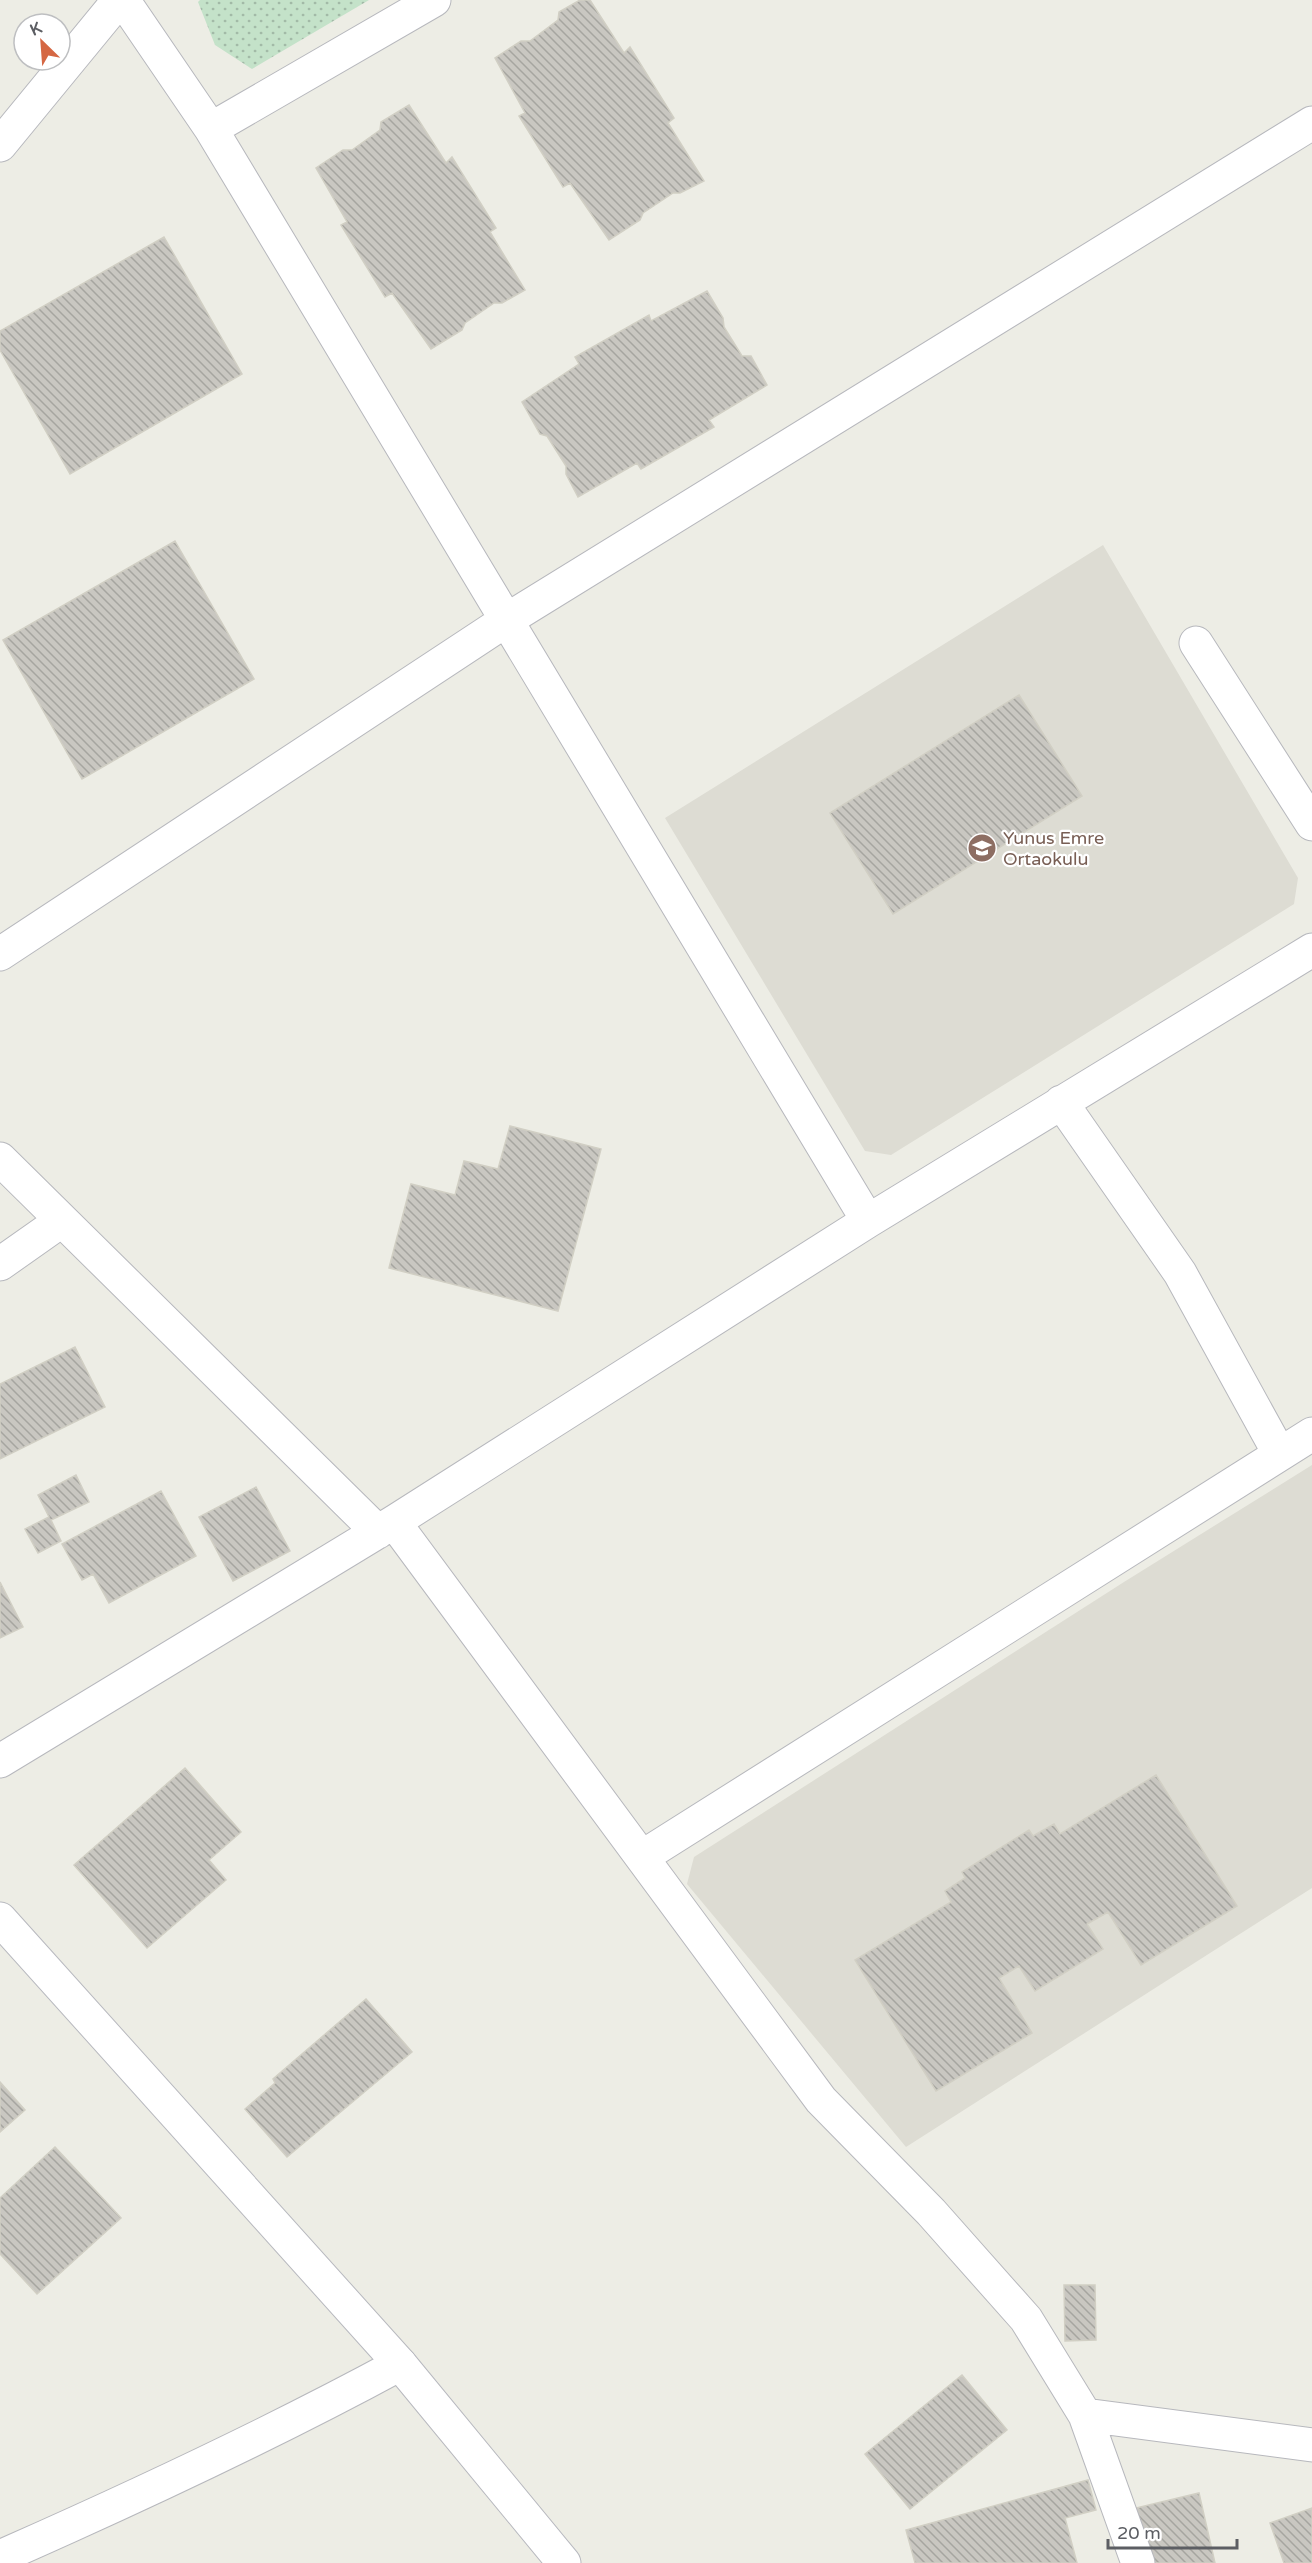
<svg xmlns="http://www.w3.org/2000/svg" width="1312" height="2563" viewBox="0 0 1312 2563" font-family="'Varela Round',sans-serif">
	<defs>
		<pattern id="grass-dots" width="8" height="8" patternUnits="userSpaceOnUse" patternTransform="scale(1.5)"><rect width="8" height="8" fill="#c4e2c9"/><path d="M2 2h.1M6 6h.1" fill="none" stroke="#a2baa7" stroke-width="1.8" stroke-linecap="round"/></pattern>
		<pattern id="building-back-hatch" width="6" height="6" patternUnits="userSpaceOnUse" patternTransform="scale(1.5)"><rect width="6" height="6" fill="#c9c7c1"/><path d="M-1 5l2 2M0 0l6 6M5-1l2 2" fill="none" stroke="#a6a5a0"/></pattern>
	</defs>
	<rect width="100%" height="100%" fill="#edede5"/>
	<!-- education -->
	<path fill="#dddcd3" d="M1103 545 1298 878 1294 904 891 1155 865 1151 665 818Z
		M1312 1465V1888L906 2147 687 1884 694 1857 1124 1582Z"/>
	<!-- grass -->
	<path fill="url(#grass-dots)" d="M200 0H369L252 69 215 45 198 2Z"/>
	<!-- building -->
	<path fill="url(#building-back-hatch)" stroke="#d1cfc4" stroke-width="1.5" d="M580 0H590L624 53 630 47 674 118 668 123 704 181 680 193H673L643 213 640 220 609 240 570 183 563 187 519 116 525 113 495 58 521 41H530L558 20 559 12Z
		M409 105 446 163 452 157 496 228 490 232 525 290 502 303H494L465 323 462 330 431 349 392 293 385 297 341 225 347 222 316 168 343 150H352L380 130 381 122Z
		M164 237 242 374 70 474 0 350V331Z
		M707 291 723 318 724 327 742 356H751L767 385 709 420 714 427 641 469 637 463 578 497 566 474V466L547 436 540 434 522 402 579 364 575 357 649 315 651 321Z
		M175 541 254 679 82 779 3 640Z
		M1019 695 1082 796 893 914 830 813Z
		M510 1126 601 1149 558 1311 389 1268 411 1184 455 1195 464 1161 498 1169Z
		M75 1347 105 1407 0 1459V1384Z
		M76 1475 89 1502 51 1520 61 1541 38 1553 25 1529 49 1517 38 1495Z
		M256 1487 290 1551 233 1581 199 1517Z
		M161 1491 196 1556 109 1603 93 1574 82 1580 62 1544Z
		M0 1582 23 1627 0 1638Z
		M185 1768 241 1832 209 1860 226 1880 147 1948 74 1865Z
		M1156 1775 1237 1906 1141 1965 1108 1912 1087 1924 1103 1949 1035 1991 1019 1966 999 1978 1032 2033 936 2091 855 1960 951 1902 945 1891 965 1878 962 1872 1029 1830 1033 1836 1054 1824 1060 1834Z
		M366 1999 412 2052 287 2157 245 2109 275 2083 273 2079Z
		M0 2082 25 2110 0 2132Z
		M55 2147 121 2218 37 2294 0 2254V2198Z
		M1064 2285H1095L1096 2340 1065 2341Z
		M962 2375 1007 2430 910 2509 865 2454Z
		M1088 2480 1096 2510 1065 2518 1077 2563H915L906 2530Z
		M1199 2493 1215 2563H1150L1136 2508Z
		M1312 2508V2563H1284L1270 2523Z"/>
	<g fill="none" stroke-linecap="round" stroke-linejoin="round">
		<!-- minor casing -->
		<g stroke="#b7b8bd" stroke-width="35">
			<path id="minor" d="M123 0 211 129 868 1221
				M211 129 434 0
				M0 145 119 0
				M1196 643 1312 824
				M0 954 505 621 1312 123
				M1061 1102 1180 1273 1279 1453
				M0 1159 378 1532
				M0 1264 61 1221
				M394 1522 821 2100 931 2212 1026 2319 1085 2415 1312 2445
				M0 1761 394 1522 868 1221 1312 950
				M642 1857 1312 1434
				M1085 2415 1138 2563
				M0 2557C136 2497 269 2435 400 2364"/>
		</g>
		<!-- secondary casing -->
		<g stroke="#b8b9bf" stroke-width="35">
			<path id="secondary" d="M0 1919 400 2364 564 2563"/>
		</g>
		<!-- minor -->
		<use href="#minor" stroke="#fff" stroke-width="33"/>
		<!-- secondary -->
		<use href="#secondary" stroke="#fff" stroke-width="33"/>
	</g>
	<!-- icons -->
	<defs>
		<g id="school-disc" transform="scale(1.5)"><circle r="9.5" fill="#8d6e63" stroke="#fff"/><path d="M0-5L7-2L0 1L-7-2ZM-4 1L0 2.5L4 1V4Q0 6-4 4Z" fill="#fff"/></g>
	</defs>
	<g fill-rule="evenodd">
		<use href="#school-disc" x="982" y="848"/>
	</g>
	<g text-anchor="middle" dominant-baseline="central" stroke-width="4.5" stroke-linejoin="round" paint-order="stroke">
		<!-- education labels -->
		<g font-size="18" fill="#785e54" stroke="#fff" text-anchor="start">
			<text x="1003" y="838">Yunus Emre<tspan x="1003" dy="21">Ortaokulu</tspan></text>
		</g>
	</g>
	<!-- north arrow -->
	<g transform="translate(42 42) rotate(335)"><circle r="28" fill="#ffffff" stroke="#bebfc1" stroke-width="1.5"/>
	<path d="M0-4.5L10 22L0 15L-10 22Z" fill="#d56743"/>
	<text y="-9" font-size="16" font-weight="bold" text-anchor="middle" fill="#5c5e63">K</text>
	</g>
	<!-- scale -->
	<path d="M1108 2539v9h129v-9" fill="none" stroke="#5c5e63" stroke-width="3"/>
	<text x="1117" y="2539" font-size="18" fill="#5c5e63" stroke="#ffffff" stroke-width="4.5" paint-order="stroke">20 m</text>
</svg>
